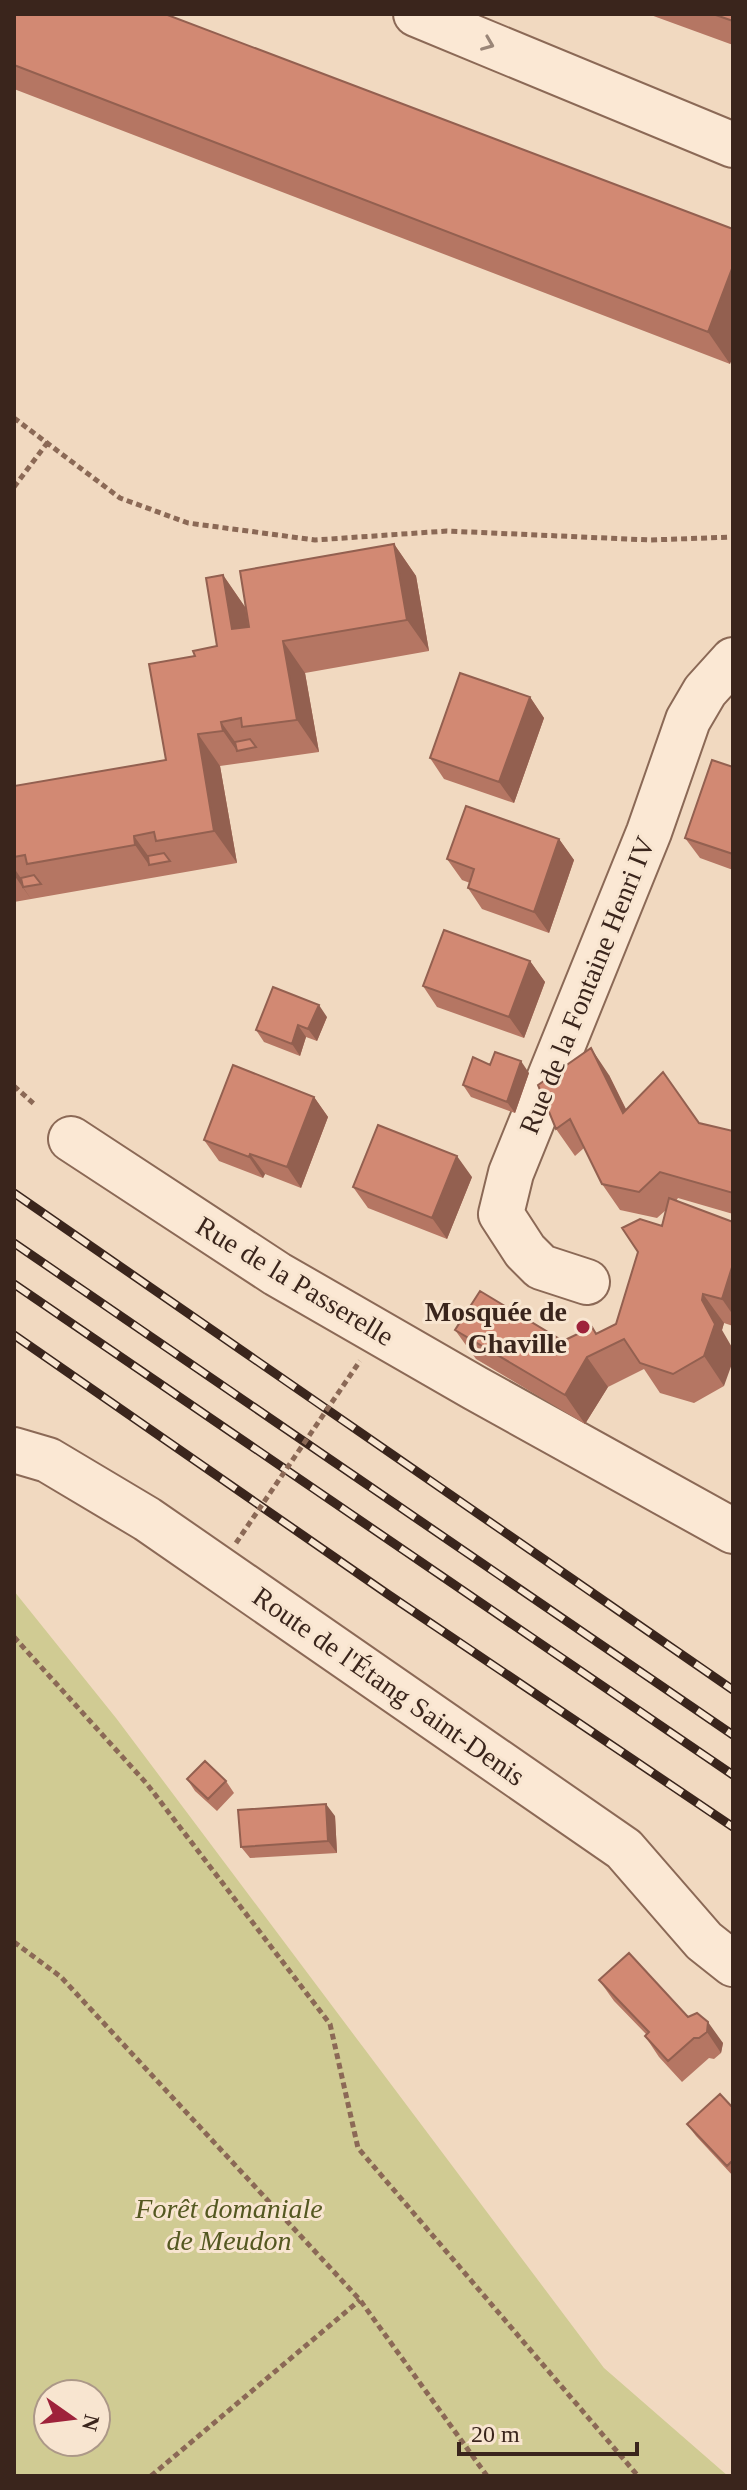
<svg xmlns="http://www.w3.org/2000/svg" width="747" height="2490" viewBox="0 0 747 2490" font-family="'Times New Roman',serif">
	<rect width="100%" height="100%" fill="#f1d9c0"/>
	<!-- green -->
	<path fill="#d0cb93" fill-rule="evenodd" d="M14 1591 116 1718 604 2368 728 2476H14ZM48 2394H96V2442H48Z"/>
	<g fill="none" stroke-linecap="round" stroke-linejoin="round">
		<!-- minor casing -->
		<g stroke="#8b6956" stroke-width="48">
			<path id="minor" d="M416 14 733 145
				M71 1139 277 1274 475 1388 733 1531
				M587 1282 541 1267 525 1251 501 1214 511 1173 649 832 688 720 705 691 733 660
				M14 1450 48 1460 147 1519 624 1849 704 1941 733 1964"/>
		</g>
		<!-- path -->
		<path stroke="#8b6956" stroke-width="5" stroke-dasharray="6 4" stroke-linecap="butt" d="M14 418 120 498 188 523 315 540 447 531 650 540 733 537
			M14 487 48 442
			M14 1086 34 1104
			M14 1637 147 1784 330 2024 358 2148 638 2476
			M14 1942 61 1977 360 2300 487 2476
			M151 2476 360 2300"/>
		<!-- minor -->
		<use href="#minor" stroke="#fbe8d4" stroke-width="44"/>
		<!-- rail casing -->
		<g stroke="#3a251c" stroke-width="9">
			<path id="rail" d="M14 1193 733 1690
				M14 1243 733 1735
				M14 1284 733 1775
				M14 1335 389 1595 733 1827"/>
		</g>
		<!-- rail -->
		<use href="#rail" stroke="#f8e5d0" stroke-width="6" stroke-dasharray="18" stroke-linecap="butt"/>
		<!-- path-bridge -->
		<path stroke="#8b6956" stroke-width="5" stroke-dasharray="6 4" stroke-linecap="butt" d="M236 1543 360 1361"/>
	</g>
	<!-- wall -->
	<path fill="#b57663" d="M14 14 733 229 730 364 14 89Z
		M648 14H733V45Z
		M394 544 416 576 429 651 305 673 319 752 220 766 237 863 14 902V786L166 760 195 656 217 646 223 575 245 607Z
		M530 697 544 718 514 803 444 779 430 758Z
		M733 767V870L700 858 685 838Z
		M559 839 574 860 549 933 482 909 468 888 470 883 462 880 447 859Z
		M530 961 545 982 524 1038 437 1007 423 986Z
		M327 1017 317 1041 306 1037 300 1056 264 1042 256 1030Z
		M490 1065 529 1073 515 1113 471 1097 463 1085Z
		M609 1075 626 1109 699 1123 733 1131V1214L678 1198 676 1201 733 1222V1326L724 1323 722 1330 724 1386 694 1403 660 1393 644 1369 608 1387 585 1424 476 1359 455 1330 563 1341 592 1327 597 1334 616 1324 662 1226 666 1210 657 1218 620 1210 602 1184 584 1148 575 1156 556 1129Z
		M314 1097 328 1117 301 1188 265 1174 263 1178 219 1161 204 1140Z
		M472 1177 447 1239 368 1208 353 1187Z
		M187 1779 226 1781 234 1793 217 1811 195 1791Z
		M335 1816 337 1853 250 1858 241 1847Z
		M599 1980 688 2017 723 2043 721 2053 714 2059 709 2058 682 2082 659 2057 645 2036 646 2034 614 2001Z
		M733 2108V2176L696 2136 687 2124Z"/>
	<!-- shaded-wall -->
	<path fill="#936050" d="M733 266V357L730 364 708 332Z
		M394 544 416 576 429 651 407 620Z
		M223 575 245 607 254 661 232 629Z
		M283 641 305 673 319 752 297 720Z
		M530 697 544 718 514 803 499 782Z
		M221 722 241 750 237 751 223 731Z
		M198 734 220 766 237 863 214 831Z
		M134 836 154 864 149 865 135 845Z
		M559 839 574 860 549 933 534 912Z
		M14 868 27 887H23L31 899 14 875Z
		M530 961 545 982 524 1038 509 1017Z
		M319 1005 327 1017 317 1041 308 1029Z
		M298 1025 306 1037 300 1056 292 1044Z
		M591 1048 609 1075 641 1140 623 1113Z
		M521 1061 529 1073 515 1113 507 1102Z
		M314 1097 328 1117 301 1188 287 1167Z
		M250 1154 265 1174 263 1178 249 1157Z
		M457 1156 472 1177 447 1239 432 1218Z
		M733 1264V1315L722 1299Z
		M703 1294 724 1323 722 1330 733 1349V1361L724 1386 704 1356 702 1300Z
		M587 1357 608 1387 585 1424 565 1395Z
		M326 1804 335 1816 337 1853 328 1841Z
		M708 2022 723 2043 721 2053 707 2032Z"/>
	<!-- building -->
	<path fill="#d28973" stroke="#936050" stroke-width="2" d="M14 14H165L733 229V266L708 332 14 65Z
		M713 14H733V21Z
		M394 544 407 620 283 641 297 720 242 727 241 718 221 722 223 731 198 734 214 831 156 841 154 832 134 836 135 845 27 864 25 855 14 857V786L166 760 149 664 195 656 193 651 217 646 206 578 223 575 232 629 249 627 240 571Z
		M460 673 530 697 499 782 430 758Z
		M250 739 256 747 237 751 235 742Z
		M712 760 733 767V854L685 838Z
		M466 806 559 839 534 912 468 888 474 869 447 859Z
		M164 853 170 861 149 865 148 856Z
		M34 875 41 884 23 887 21 878Z
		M444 930 530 961 509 1017 423 986Z
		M273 987 319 1005 308 1029 298 1025 292 1044 256 1030Z
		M591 1048 623 1113 663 1072 699 1123 733 1131V1193L660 1172 639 1192 602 1184 570 1119 556 1129 538 1085Z
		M495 1052 521 1061 507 1102 463 1085 473 1057 490 1065Z
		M233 1065 314 1097 287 1167 250 1154 249 1157 204 1140Z
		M378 1125 457 1156 432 1218 353 1187Z
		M669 1198 733 1222V1264L722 1299 703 1294 702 1300 715 1324 704 1356 673 1374 640 1363 624 1339 587 1357 565 1395 455 1330 480 1291 563 1341 592 1327 596 1334 616 1324 638 1252 622 1228 640 1219 662 1226Z
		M205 1761 226 1781 208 1799 187 1779Z
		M326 1804 328 1841 241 1847 238 1810Z
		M629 1953 688 2017 697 2013 708 2022 707 2032 699 2038H694L668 2061 645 2036 649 2032 599 1980Z
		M720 2094 733 2108V2160L727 2166 687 2124Z"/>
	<!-- one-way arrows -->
	<defs><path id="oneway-chevron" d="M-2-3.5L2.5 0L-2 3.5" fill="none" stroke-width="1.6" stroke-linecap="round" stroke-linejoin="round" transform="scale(2)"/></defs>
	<use stroke="#9a8678" href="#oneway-chevron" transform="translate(488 44) rotate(22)"/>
	<!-- markers -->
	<circle fill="#9e223a" stroke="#f8e5d0" stroke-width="3" cx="583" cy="1327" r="8"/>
	<g text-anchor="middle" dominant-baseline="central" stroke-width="6" stroke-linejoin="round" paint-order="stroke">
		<!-- street labels -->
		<g font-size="28" fill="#3a251c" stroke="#f8e5d0">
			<text transform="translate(587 985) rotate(-68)">Rue de la Fontaine Henri IV</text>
			<text transform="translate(295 1281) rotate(31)">Rue de la Passerelle</text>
			<text transform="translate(389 1686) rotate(35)">Route de l'Étang Saint-Denis</text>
		</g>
		<!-- poi labels -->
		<g font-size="28" font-weight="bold" fill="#3a251c" stroke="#f8e5d0" text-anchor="end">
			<text x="567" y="1311">Mosquée de<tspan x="567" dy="32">Chaville</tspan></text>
		</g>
		<!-- park labels -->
		<g font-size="28" font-style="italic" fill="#545821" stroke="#f8e5d0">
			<text x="229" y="2208">Forêt domaniale<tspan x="229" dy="32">de Meudon</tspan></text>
		</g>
	</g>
	<!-- border -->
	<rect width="747" height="2490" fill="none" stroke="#3a251c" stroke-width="32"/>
	<!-- north arrow -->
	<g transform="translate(72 2418) rotate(104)"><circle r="38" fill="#f8e5d0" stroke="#ac9888" stroke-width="2"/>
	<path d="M0-6L14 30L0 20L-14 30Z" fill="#9e223a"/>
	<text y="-12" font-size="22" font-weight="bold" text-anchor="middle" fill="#3a251c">N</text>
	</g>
	<!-- scale -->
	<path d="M459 2442v12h178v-12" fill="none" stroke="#3a251c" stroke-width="4"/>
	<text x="471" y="2442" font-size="24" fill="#3a251c" stroke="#f8e5d0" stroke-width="6" paint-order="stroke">20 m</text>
</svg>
